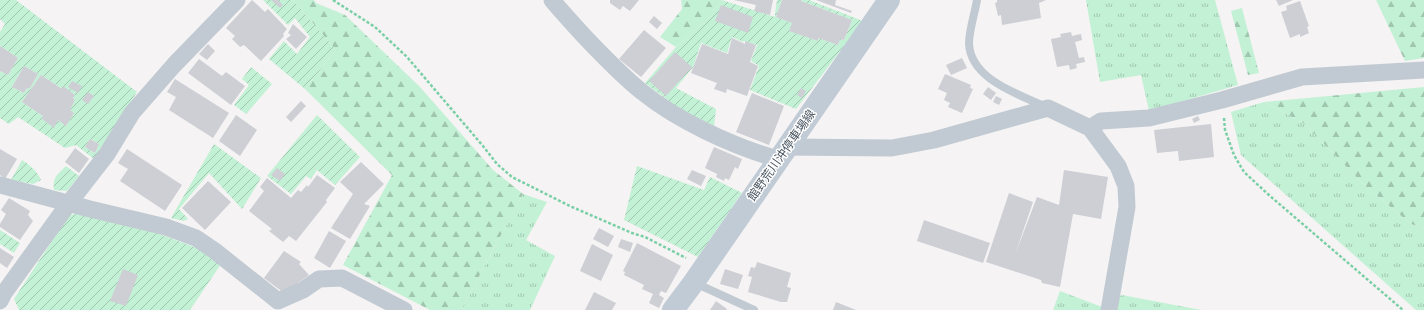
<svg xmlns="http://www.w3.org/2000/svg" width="1424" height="310" viewBox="0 0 1424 310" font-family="'IBM Plex Sans','Noto Sans JP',sans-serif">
	<defs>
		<pattern id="grass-tufts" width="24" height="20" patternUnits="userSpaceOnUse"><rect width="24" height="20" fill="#c3f1d5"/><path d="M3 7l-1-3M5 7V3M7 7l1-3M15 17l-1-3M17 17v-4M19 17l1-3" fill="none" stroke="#a0c6b0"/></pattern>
		<pattern id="forest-firs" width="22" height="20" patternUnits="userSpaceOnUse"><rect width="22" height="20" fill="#c3f1d5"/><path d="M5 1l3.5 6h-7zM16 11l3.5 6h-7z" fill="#a0c6b0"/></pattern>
		<pattern id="garden-furrows" width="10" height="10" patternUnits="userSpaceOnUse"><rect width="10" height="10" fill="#c3f1d5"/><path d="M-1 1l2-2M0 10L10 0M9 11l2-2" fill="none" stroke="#a0c6b0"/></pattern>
	</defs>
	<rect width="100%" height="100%" fill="#f5f3f3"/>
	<!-- grass -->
	<path fill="url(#grass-tufts)" d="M1086 0H1215L1238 85 1149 111 1141 75 1100 82Z
		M1264 102 1305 124 1364 185 1411 224 1424 228V310H1416L1241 155 1231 112Z
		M523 194 547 202 526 240 555 256 530 310H461Z
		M1060 291 1102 307 1101 310H1053Z
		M1122 295 1201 310H1115L1120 296Z"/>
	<!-- forest -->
	<path fill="url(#forest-firs)" d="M293 0H314L316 3 345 15 420 87 493 170 523 194 461 310H430L343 265 392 175 305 89 336 50Z
		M681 0H722L710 17 676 47 660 37 682 9Z
		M1376 0H1424V58L1405 61Z
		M1242 8 1259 73 1248 75 1231 11Z
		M1424 87V228L1411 224 1364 185 1305 124 1264 102Z"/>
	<!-- garden -->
	<path fill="url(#garden-furrows)" fill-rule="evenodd" d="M0 0H16L137 92 94 159 76 145 65 148 18 117 9 124 0 118V71L8 75 18 58 0 46V32L5 24 0 19ZM24 66 38 74 30 88 26 89 24 93 12 87ZM41 75 62 89 64 87 75 95 73 98 75 100 70 110 74 113 66 126 58 120 54 127 42 118 43 116 22 102ZM90 139 99 144 95 153 85 147Z
		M263 0H293L336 50 305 89 269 59 284 41 297 54 310 37 295 18 288 25Z
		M722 0 775 17V13L777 0H782L776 17 792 23 790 31 818 41V38L838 45 840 39 844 40 852 20 801 1 802 0H809L863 21 796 109 750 90 759 66 751 61 757 45 744 41 743 42 732 37 727 53 701 43 693 67 676 88 716 109 714 126 681 110 645 83 676 47 710 17Z
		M251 67 272 84 246 114 234 105 249 85 242 79Z
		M317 115 360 157 335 185 317 170 311 179 306 176 291 194 267 176Z
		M214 144 261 178 242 209 209 173 179 209 188 219 184 221 171 218Z
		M22 160C30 165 37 171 41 180L33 184 11 180Z
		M66 166 79 176 67 191 54 190C52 177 58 174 66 166Z
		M637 166 704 190 710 177 742 193 698 257 624 220Z
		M77 214 157 233 197 248 221 264 190 310H19L14 299 69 215Z
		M0 230 20 243 14 253 0 244Z"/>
	<!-- building -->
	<path fill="#cdcfd5" d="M252 0 265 12 268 9 287 29 283 34 284 36 261 61 244 45 240 47 232 39 235 36 226 28Z
		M271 0H278L283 5 280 8Z
		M610 0H639L630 11 623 6 620 10 610 3Z
		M734 0H773L770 15 754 11 756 5Z
		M782 0H802L801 1 852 20 844 40 840 39 838 45 818 38V41L789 31 792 23 776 17Z
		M816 0H836L835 5 852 11 851 13Z
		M997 0H1046L1039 3 1041 18 1002 25 1001 15 998 16 995 3 997 2Z
		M1276 0H1293L1279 6Z
		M1300 1 1309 26 1307 27 1309 33 1300 37V34L1290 38 1281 12 1287 10 1286 6Z
		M721 5 753 17 748 33 715 21Z
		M654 16 662 23 657 29 649 22Z
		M293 24 307 37 296 49 286 39 291 35 288 33Z
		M644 30 666 48 641 77 619 59Z
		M1071 32 1072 36 1081 34 1082 40 1075 42 1079 58 1084 57 1085 62 1076 64 1077 68 1070 70 1069 65 1057 67 1051 39 1061 37 1060 34Z
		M732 38 745 44V41L756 45 750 62 758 66 747 96 727 89 726 93 714 89 717 83 691 73 702 44 728 54Z
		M208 44 215 51 207 60 199 54Z
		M0 46 18 58 8 75 0 71Z
		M675 52 692 67 666 96 649 81Z
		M962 58 967 68 951 75 946 65Z
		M199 59 222 76 226 72 245 86 231 105 188 73Z
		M24 66 38 74 30 88 26 89 24 93 12 87Z
		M945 74 971 85 970 88 973 89 962 113 948 107 950 103 944 100 947 93 938 89Z
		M41 75 62 89 63 86 75 95 73 98 75 100 70 110 74 113 66 126 58 120 54 128 41 118 43 116 22 102Z
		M175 79 229 113 213 138 169 110 176 97 167 92Z
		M72 81 82 86 78 93 68 87Z
		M988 87 996 93 991 100 983 94Z
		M801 88 806 91 802 98 797 95Z
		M88 92 94 96 88 104 82 100Z
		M752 93 784 106 769 145 736 132Z
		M996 96 1002 99 999 105 993 102Z
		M301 101 306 106 291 122 286 117Z
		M236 115 257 130 240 156 219 141Z
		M1198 116 1200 120 1194 123 1192 119Z
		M1211 124 1214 157 1179 161 1178 151 1157 153 1154 130Z
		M90 139 99 144 95 153 85 147Z
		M714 147 742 159 738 169 735 167 729 180 725 178 724 181 716 177 717 174 705 168Z
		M75 148 89 159 79 173 65 162Z
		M0 149 17 159 5 179 0 175Z
		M127 149 182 185 165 211 120 181 128 169 118 163Z
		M361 162 384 184 364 204 370 206 350 239 331 228 353 194 340 182Z
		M277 168 285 174 280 181 271 175Z
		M692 170 706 176 701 186 687 179Z
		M1064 170 1108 177 1101 219 1073 214 1060 287 1042 283 1041 280 986 262 1009 193 1033 202 1015 255 1037 197 1059 205Z
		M317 175 335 188 326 200 327 202 296 241 289 236 283 242 269 231 272 229 249 211 264 191 260 187 267 178 291 198 298 190 301 192 307 185 308 187Z
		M208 181 231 202 205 230 182 208Z
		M9 198 30 211 28 215 33 221 20 240 0 227V224L6 214 1 210Z
		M924 220 990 243 983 263 917 241Z
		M599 228 614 236 608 247 593 239Z
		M329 231 346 241 330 268 314 258Z
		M621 239 633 243 630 252 618 247Z
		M637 243 681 266 666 293 661 291 659 295 664 298 659 308 649 303 653 294 642 289 644 285 624 275 625 272 623 271Z
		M592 244 613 255 601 281 580 271Z
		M0 248 14 257 7 268 0 263Z
		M284 251 301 262 299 264 309 275 284 293 264 278Z
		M757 262 791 273 787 287 791 288 787 302H781L748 292 752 277 748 276 751 267 755 268Z
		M123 269 138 275 126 306 110 301Z
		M725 269 743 275 738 289 720 284Z
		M594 292 616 303 612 310H585Z
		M716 301 727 309 726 310H710Z
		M836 302 856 310H833Z"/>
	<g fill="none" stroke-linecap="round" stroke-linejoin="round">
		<!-- path -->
		<path stroke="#7ad0a6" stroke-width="2.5" stroke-dasharray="3 2" stroke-linecap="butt" d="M333 0 375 27 407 57 483 146 497 164 512 177 572 207 632 233 645 237 686 258
			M1224 118 1225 130 1234 155 1244 172 1270 196 1403 310"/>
		<!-- lane -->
		<path stroke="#c1cad2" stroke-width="8" d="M977 0C975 12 969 31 969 43 970 79 1018 94 1046 107
			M695 283 754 310"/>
		<!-- street -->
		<path stroke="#c1cad2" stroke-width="17" d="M552 0C562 12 573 24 584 36 602 55 620 74 641 91 676 120 734 147 778 159
			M1090 128 1101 121 1149 118 1222 100 1302 77 1424 70
			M786 147 892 148 934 140 1048 108 1090 128 1118 166 1126 186 1127 207 1109 310
			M0 185 90 209 166 227 196 238 215 251 278 301 303 290 319 279 342 278 404 310
			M0 301 4 293 69 203 107 154 132 113 174 65 237 0"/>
		<!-- secondary -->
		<path stroke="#c1cbd6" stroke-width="22" d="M673 310 694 282 889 0"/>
	</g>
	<g text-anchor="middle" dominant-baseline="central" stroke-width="3" stroke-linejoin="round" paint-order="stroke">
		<!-- street labels -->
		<g font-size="12" fill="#4a5661" stroke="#fff">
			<text transform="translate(781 155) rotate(-55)">館野荒川沖停車場線</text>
		</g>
	</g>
</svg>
